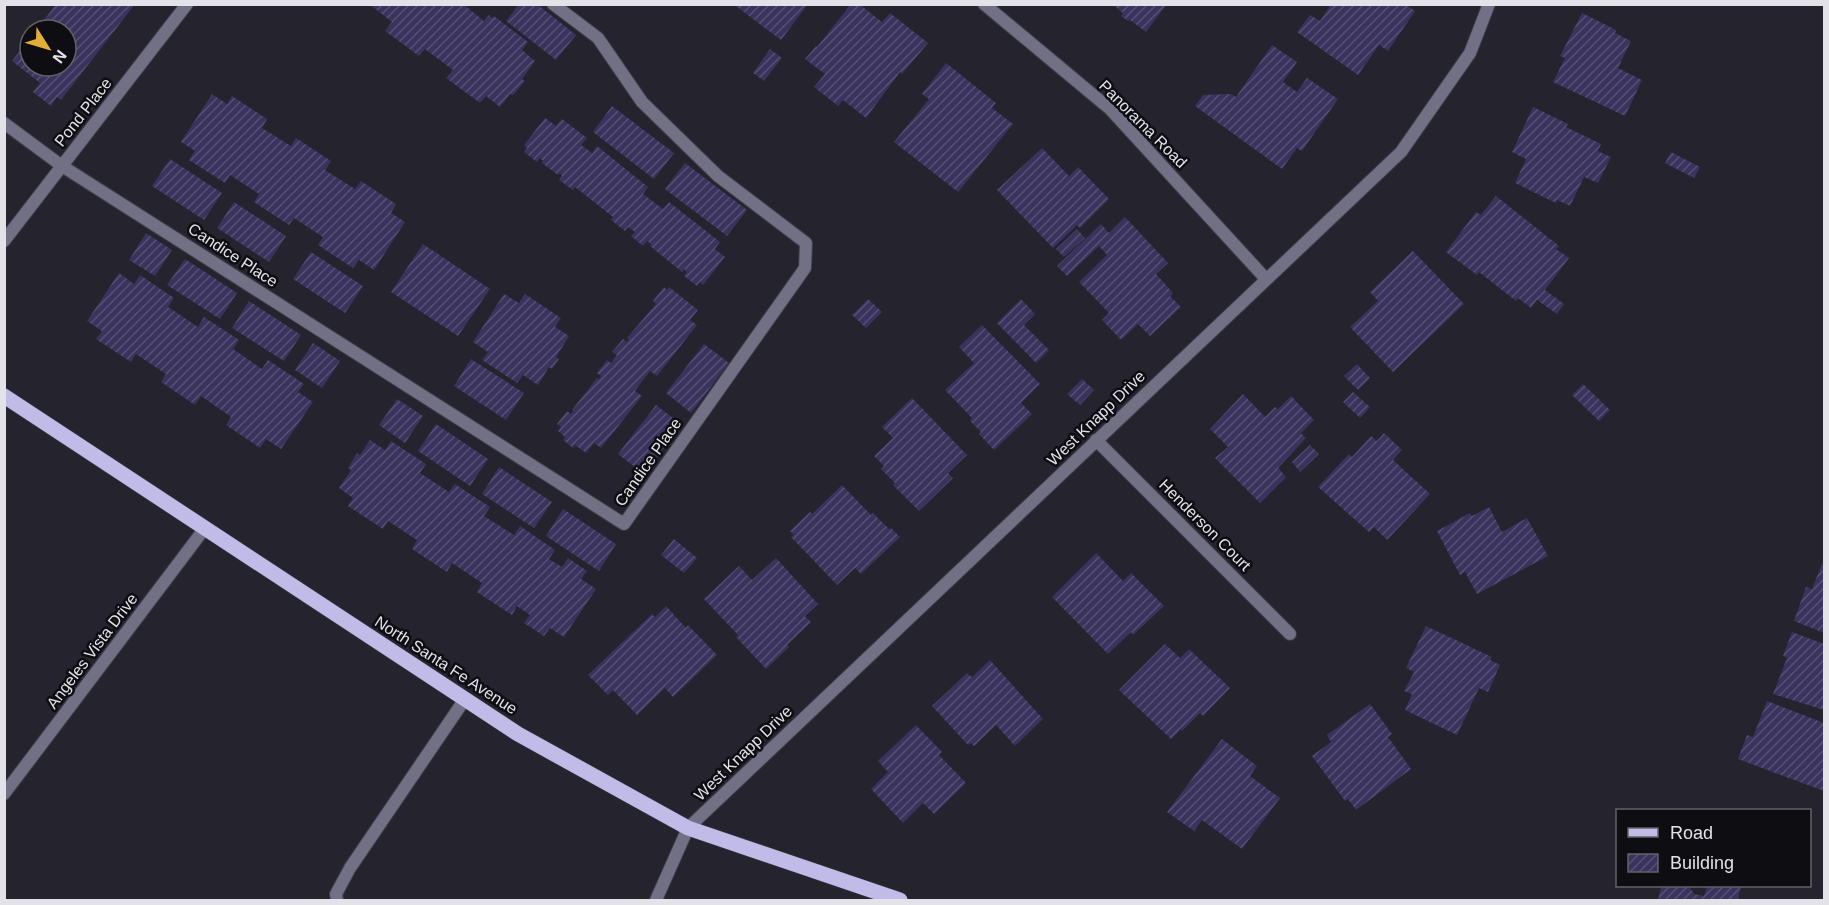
<svg xmlns="http://www.w3.org/2000/svg" width="1829" height="905" viewBox="0 0 1829 905" font-family="Helvetica,sans-serif">
	<defs>
		<pattern id="building-hatch" width="6" height="6" patternUnits="userSpaceOnUse" patternTransform="scale(1.5)"><rect width="6" height="6" fill="#3a335d"/><path d="M-1 1l2-2M0 6l6-6M5 7l2-2" fill="none" stroke="#565074"/></pattern>
	</defs>
	<rect width="100%" height="100%" fill="#25232e"/>
	<!-- building -->
	<path fill="url(#building-hatch)" d="M56 4H135L61 100 57 97 51 106 33 92 40 83 12 61 30 38V66H66V30H37Z
		M369 4H463L484 21 489 15 493 18 494 16 528 42 522 50 535 61 522 79 525 81 513 95 510 94 500 107 486 96 480 103 446 78 453 70 425 49 419 56 385 31 392 22Z
		M519 4H537L576 35 556 60 506 21Z
		M733 4H808L781 40Z
		M851 4H859L882 22 890 13 928 43 902 74 900 72 866 118 843 100 838 106 814 87 825 74 805 59 816 46 817 47Z
		M1112 4H1167L1146 32 1130 20 1128 21 1121 16 1123 13Z
		M1331 4H1405L1415 11 1388 51 1379 45 1358 75 1297 32 1310 15 1320 21Z
		M1582 13 1616 30 1615 33 1631 41 1618 68 1642 80 1625 116 1553 82 1565 58 1560 56Z
		M1272 45 1297 62 1283 82 1297 92 1307 78 1338 99 1302 151 1297 148 1282 169 1195 106 1203 95 1231 94 1236 97Z
		M770 49 782 58 764 81 753 73Z
		M946 63 996 103 992 108 1013 124 958 192 894 142 929 99 922 94Z
		M212 94 227 104 232 96 267 119 262 128 291 146 296 138 331 161 325 170 355 189 361 181 396 204 391 213 405 222 374 270 359 260 353 268 318 245 323 237 294 218 289 225 254 202 259 194 230 175 225 183 189 160 195 151 181 142Z
		M612 106 674 153 654 179 593 132Z
		M1533 107 1568 124 1566 127 1601 144 1598 151 1611 157 1598 183 1584 177 1570 206 1557 200 1556 203 1515 183 1526 159 1512 152Z
		M545 118 556 126 562 119 587 138 581 145 592 153 597 146 648 187 643 194 663 209 669 202 720 242 715 249 725 257 703 285 700 282 697 286 684 276 687 272 684 269 682 272 650 246 651 244 647 241 643 246 631 236 635 232 628 227 625 231 611 220 613 217 575 187 573 190 559 180 562 176 560 173 558 175 542 163 543 161 540 158 537 162 524 152 527 148 524 145Z
		M1042 148 1069 176 1078 167 1109 199 1080 228 1077 225 1053 248 997 190Z
		M1671 152 1700 167 1694 178 1665 163Z
		M170 159 222 193 204 220 152 186Z
		M685 163 747 210 727 236 665 189Z
		M1496 196 1559 246 1556 249 1569 258 1545 290 1564 304 1557 314 1537 300 1531 308 1518 298 1516 301 1479 272 1477 275 1446 252 1476 212 1481 215Z
		M234 202 286 236 269 262 217 228Z
		M1125 217 1168 263 1156 274 1173 293 1170 296 1181 307 1150 336 1138 324 1121 340 1102 320 1109 313 1079 282 1107 255 1099 246 1067 276 1057 266 1101 224 1109 233Z
		M1077 229 1085 238 1064 257 1056 249Z
		M146 233 172 250 155 276 129 260Z
		M423 244 490 289 458 336 391 292Z
		M1413 251 1464 304 1393 372 1350 327 1378 301 1370 292Z
		M311 252 363 286 345 313 293 279Z
		M185 259 237 293 220 319 167 285Z
		M119 273 134 284 140 275 174 298 168 307 198 327 204 317 239 340 233 349 262 369 268 360 304 384 298 392 313 402 281 449 266 439 260 448 226 425 231 417 201 396 195 405 161 382 166 374 136 354 131 362 96 339 102 331 87 321Z
		M664 287 667 290 669 287 698 310 690 320 697 325 657 376 650 371 635 391 642 396 601 448 594 443 586 453 575 445 573 448 563 440 565 437 558 431 561 427 557 424 567 411 571 414 573 411 572 410 597 378 599 379 601 376 597 373 607 360 611 363 617 355 612 352 623 339 627 342 629 340 627 338 656 304 653 301Z
		M504 294 519 303 525 294 561 318 555 327 569 336 556 357 559 359 552 369 549 367 538 385 523 375 517 383 482 360 488 352 473 342Z
		M868 299 882 312 866 328 852 315Z
		M1021 299 1035 314 1024 325 1049 350 1036 363 997 323Z
		M249 301 301 335 284 361 232 328Z
		M982 325 1040 384 1021 403 1032 414 994 450 979 434 981 432 970 421 972 418 945 390 974 363 959 347Z
		M313 343 340 361 322 388 295 370Z
		M704 344 729 363 691 413 666 393Z
		M471 359 524 393 506 420 454 386Z
		M1357 364 1370 378 1358 390 1344 376Z
		M1082 379 1094 390 1080 405 1067 394Z
		M1583 384 1610 410 1599 421 1572 395Z
		M1353 392 1370 407 1360 418 1343 402Z
		M1243 394 1265 417 1275 407 1278 409 1291 396 1314 420 1301 433 1306 438 1278 468 1286 477 1260 503 1215 458 1228 447 1210 429Z
		M912 398 967 455 948 473 953 478 919 511 893 485 895 483 881 469 884 466 874 456 893 438 882 427Z
		M397 399 423 416 405 443 379 425Z
		M656 405 682 425 644 474 618 454Z
		M436 424 488 459 470 486 418 451Z
		M1384 433 1402 450 1393 460 1430 494 1387 540 1374 527 1369 532 1318 487 1349 454 1352 457 1371 436 1377 441Z
		M370 440 385 450 391 441 426 464 420 473 449 492 455 484 490 507 484 516 514 535 520 526 555 550 549 559 562 567 568 558 587 571 581 579 596 589 564 637 550 628 544 636 524 623 530 615 517 606 512 615 477 592 482 583 452 563 447 572 412 549 417 540 388 521 383 529 348 506 353 498 339 488 351 470 348 468 357 453 360 455Z
		M1310 445 1319 454 1300 472 1292 462Z
		M499 467 552 502 534 528 482 494Z
		M842 485 871 515 873 513 889 529 891 528 900 537 861 574 855 568 837 585 791 537 794 535 790 531 810 512 812 514Z
		M1489 507 1502 532 1527 518 1548 556 1477 594 1465 572 1460 575 1437 531 1470 513 1472 516Z
		M563 509 616 544 599 571 546 536Z
		M674 539 697 558 684 573 661 555Z
		M1096 553 1123 581 1131 573 1164 606 1133 635 1131 632 1108 654 1052 597Z
		M776 558 818 604 805 616 811 622 787 645 789 647 766 669 736 637 738 635 704 599 739 566 752 580Z
		M1822 564 1824 565V633L1794 621 1806 587 1812 589Z
		M666 606 686 628 688 625 717 655 673 697 665 688 637 715 613 690 608 695 588 675 652 614 655 617Z
		M1426 626 1492 657 1490 660 1500 665 1488 692 1479 688 1457 735 1405 710 1412 694 1404 691 1414 672 1406 668Z
		M1792 632 1824 644V710L1773 694 1787 658 1783 656Z
		M1165 644 1180 658 1189 649 1230 688 1203 716 1200 713 1182 731 1181 729 1171 739 1119 690Z
		M990 660 1043 719 1015 746 996 725 974 746 971 743 968 745 932 706 967 673 972 677Z
		M1767 701 1824 723V791L1738 759 1747 735 1753 737Z
		M1370 704 1392 734 1388 737 1411 769 1356 810 1348 799 1345 801 1312 756 1331 742 1327 735Z
		M916 725 942 752 939 755 966 783 934 814 923 803 903 823 871 789 888 772 878 761Z
		M1222 739 1257 766 1250 776 1280 798 1242 849 1202 820 1194 831 1167 812Z
		M1661 886H1689L1694 894 1704 896 1707 886H1741L1738 900H1658Z"/>
	<g fill="none" stroke-linecap="round" stroke-linejoin="round">
		<!-- service casing -->
		<g stroke="#403e48" stroke-width="14">
			<path id="service" d="M4 123 62 166
				M337 900 336 894 350 868 465 699"/>
		</g>
		<!-- minor casing -->
		<g stroke="#403e48" stroke-width="14">
			<path id="minor" d="M984 4 1110 109 1266 279
				M62 166 624 524 805 268 806 243 718 176 642 102 598 38 553 4
				M4 241 187 4
				M1096 440 1290 634
				M4 794 205 528
				M656 900 688 828 1401 152 1470 53 1489 4"/>
		</g>
		<!-- primary casing -->
		<g stroke="#403e48" stroke-width="16">
			<path id="primary" d="M4 396 518 734 688 828 900 900"/>
		</g>
		<!-- service -->
		<use href="#service" stroke="#727085" stroke-width="12"/>
		<!-- minor -->
		<use href="#minor" stroke="#727085" stroke-width="12"/>
		<!-- primary -->
		<use href="#primary" stroke="#c0bbe7" stroke-width="15"/>
	</g>
	<g text-anchor="middle" dominant-baseline="central" stroke-width="5" stroke-linejoin="round" paint-order="stroke">
		<!-- street labels -->
		<g font-size="16" fill="#e3e2e9" stroke="#0e0d12">
			<text transform="translate(83 112) rotate(-52)">Pond Place</text>
			<text transform="translate(1143 124) rotate(45)">Panorama Road</text>
			<text transform="translate(233 255) rotate(33)">Candice Place</text>
			<text transform="translate(1096 418) rotate(-44)">West Knapp Drive</text>
			<text transform="translate(648 462) rotate(-55)">Candice Place</text>
			<text transform="translate(1205 525) rotate(45)">Henderson Court</text>
			<text transform="translate(92 651) rotate(-53)">Angeles Vista Drive</text>
			<text transform="translate(446 665) rotate(33)">North Santa Fe Avenue</text>
			<text transform="translate(743 753) rotate(-44)">West Knapp Drive</text>
		</g>
	</g>
	<!-- border -->
	<rect width="1829" height="905" fill="none" stroke="#e3e2e9" stroke-width="12"/>
	<!-- legend -->
	<rect x="1616" y="809" width="195" height="78" fill="#0e0d12" stroke="#636268" stroke-width="1.5"/>
	<rect x="1628" y="828" width="30" height="9" fill="#c0bbe7" stroke="#636268" stroke-width="1.5"/>
	<text x="1670" y="839" font-size="18" fill="#e3e2e9">Road</text>
	<rect x="1628" y="854" width="30" height="18" fill="url(#building-hatch)" stroke="#636268" stroke-width="1.5"/>
	<text x="1670" y="869" font-size="18" fill="#e3e2e9">Building</text>
	<!-- north arrow -->
	<g transform="translate(48 48) rotate(127)"><circle r="28" fill="#0e0d12" stroke="#636268" stroke-width="1.5"/>
	<path d="M0-4.5L10 22L0 15L-10 22Z" fill="#e4ad35"/>
	<text y="-9" font-size="16" font-weight="bold" text-anchor="middle" fill="#e3e2e9">N</text>
	</g>
</svg>
